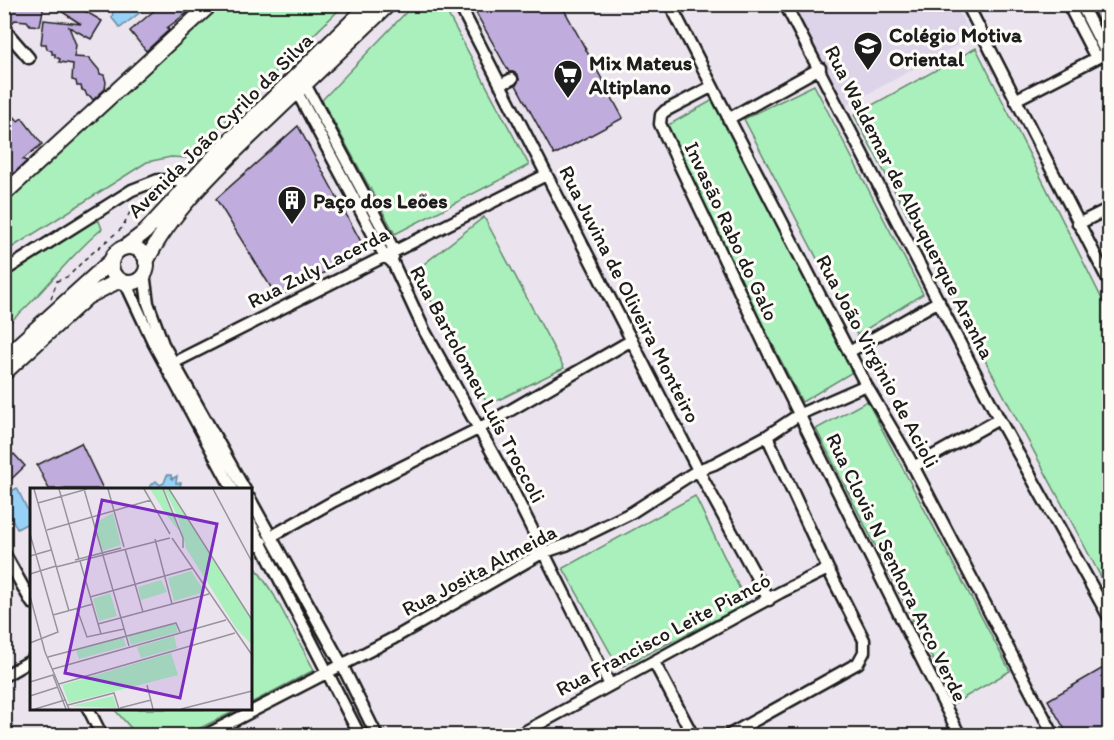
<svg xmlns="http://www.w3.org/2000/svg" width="1114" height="740" viewBox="0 0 1114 740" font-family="Itim,sans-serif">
	<rect width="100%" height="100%" fill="#ebe4ef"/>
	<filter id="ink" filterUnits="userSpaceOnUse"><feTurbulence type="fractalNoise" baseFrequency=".0167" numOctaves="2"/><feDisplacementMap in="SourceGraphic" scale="12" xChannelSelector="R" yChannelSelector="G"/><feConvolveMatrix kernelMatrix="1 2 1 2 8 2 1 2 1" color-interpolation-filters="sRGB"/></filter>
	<g filter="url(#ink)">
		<!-- built -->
		<path fill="#ded4ea" d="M791 5H955L972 37 846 106Z"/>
		<!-- green -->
		<path fill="#aaf0bc" stroke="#63866c" stroke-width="1.5" d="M414 4 443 5 529 165 395 234 322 100Z
			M222 5H344L188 158 171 157 147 162 5 252V198Z
			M976 48 1109 313V592L854 115Z
			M814 85 923 294 857 335 744 119Z
			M713 100 856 370 802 402 663 128Z
			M484 217 564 368 488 405 415 271Z
			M99 221 102 229C66 258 41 298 5 326V275L74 227Z
			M867 401 1010 671 955 703 816 429Z
			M695 496 747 604 619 668 563 568Z
			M254 565 274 595 314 670 251 703 250 567Z
			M114 709H239L186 735H137Z"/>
		<!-- water -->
		<path fill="#97d1f7" stroke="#66899f" stroke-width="1.5" d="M131 5H145L147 7 120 28 112 18 113 11C118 6 126 10 131 5Z
			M167 475H171L172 479 177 476 176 483H181L179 489H154L150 486 156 481 160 485 164 483Z
			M17 488 31 517 32 521 17 529 5 505 4 495Z"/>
		<!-- building -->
		<path fill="#c0addd" stroke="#1c1c1c" stroke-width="1.5" d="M8 4 44 5 40 26 30 25 27 21 15 20 12 23 4 14V7Z
			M50 4H73L102 21 91 39 69 27 76 45 74 57 89 58 99 70 100 74 104 75 106 82 105 89 93 100 90 96H87L85 91 82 90 81 86H77L76 81 72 80 73 64 59 62 60 59 55 57V54H52V51L47 49 46 44H41L44 20 81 24Z
			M152 4H188L192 9 167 28 169 30 146 51 130 31 156 9Z
			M471 4H561L623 118 554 155 516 85 519 80 518 75 513 72H509Z
			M1090 4H1100L1110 23V35L1106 37Z
			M4 104 18 121 22 118 42 144 23 159 27 161 13 174 4 164Z
			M298 126 366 251 277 297 216 199Z
			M81 443 103 489H49L37 465Z
			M14 454 25 466 4 486V463Z
			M1110 664V735H1068L1048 700Z"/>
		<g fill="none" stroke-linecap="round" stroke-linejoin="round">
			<!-- minor casing -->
			<g stroke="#1c1c1c" stroke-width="15">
				<path id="minor" d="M459 4 698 470 769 600
					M670 4 866 385 909 458 1054 736
					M785 4 999 419 1110 619
					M967 4 1110 284
					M1068 4 1096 58
					M1081 4 1106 53
					M4 29 29 58
					M305 84 394 250 393 257
					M500 85 512 79
					M711 87 665 111 661 115 660 124 771 358 960 736
					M297 92 384 255 393 263 424 330 508 481 610 685
					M1015 100 1110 51
					M728 119 820 68
					M1078 224 1110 208
					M4 271 132 190 158 180 190 182
					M144 273 148 303 163 344 245 490
					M125 282 154 344 233 490
					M849 352 939 301
					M173 363 546 175
					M913 467 999 419
					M250 499 342 665 377 736
					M250 522 360 736
					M272 536 334 501 478 429 632 340
					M250 548 262 542
					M4 553 32 603
					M654 662 693 736
					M4 676 32 660
					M88 708 102 736
					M204 736 394 638 542 553 566 545 631 513 698 470 714 464 767 436 800 414 866 385
					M517 736 781 592 828 569
					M727 736 858 663 864 652V640L828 569 767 436"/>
			</g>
			<!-- major casing -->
			<g stroke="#1c1c1c" stroke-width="18">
				<path id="major" d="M4 194 211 4
					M111 265a18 18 0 1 1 36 0a18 18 0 1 1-36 0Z
					M124 248 145 232 222 148 370 4
					M146 262C171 210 222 164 263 124 305 84 347 44 389 4
					M4 358 112 260
					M4 373 87 297 120 280"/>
			</g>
			<!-- path -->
			<path stroke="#1c1c1c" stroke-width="1.5" stroke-dasharray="4.5 4.5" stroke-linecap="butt" d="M274 80 279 72 288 68
				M218 134 264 90
				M180 171 213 140
				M51 299 57 281 69 276 84 260 122 228 131 210 150 200 159 191"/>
			<!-- minor -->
			<use href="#minor" stroke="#fdfcf7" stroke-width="10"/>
			<!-- major -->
			<use href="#major" stroke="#fdfcf7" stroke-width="14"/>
		</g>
	</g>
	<!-- icons -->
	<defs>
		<g id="school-pin" transform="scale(1.5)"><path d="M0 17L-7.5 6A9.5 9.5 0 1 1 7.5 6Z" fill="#1c1c1c" stroke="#fdfcf7"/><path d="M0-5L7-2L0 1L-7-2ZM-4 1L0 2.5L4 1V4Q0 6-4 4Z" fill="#fff"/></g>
		<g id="supermarket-pin" transform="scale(1.5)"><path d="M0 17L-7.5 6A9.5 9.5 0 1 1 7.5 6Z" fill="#1c1c1c" stroke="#fdfcf7"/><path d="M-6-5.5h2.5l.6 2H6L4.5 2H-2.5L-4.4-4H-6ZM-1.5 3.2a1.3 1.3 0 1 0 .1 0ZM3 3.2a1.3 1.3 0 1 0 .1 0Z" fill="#fff"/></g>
		<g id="building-pin" transform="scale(1.5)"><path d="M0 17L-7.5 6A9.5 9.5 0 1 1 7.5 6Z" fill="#1c1c1c" stroke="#fdfcf7"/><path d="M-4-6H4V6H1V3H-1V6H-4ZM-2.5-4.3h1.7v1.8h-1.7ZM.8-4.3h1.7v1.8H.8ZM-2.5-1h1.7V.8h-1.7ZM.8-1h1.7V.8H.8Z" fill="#fff"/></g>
	</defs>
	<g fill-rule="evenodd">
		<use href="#school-pin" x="868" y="46"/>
		<use href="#supermarket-pin" x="568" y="74"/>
		<use href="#building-pin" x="292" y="200"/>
	</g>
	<g text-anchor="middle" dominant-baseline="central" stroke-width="6" stroke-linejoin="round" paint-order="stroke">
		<!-- poi labels -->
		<g font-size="21" font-weight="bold" fill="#1c1c1c" stroke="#fdfcf7" text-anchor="start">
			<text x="889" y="34">Colégio Motiva<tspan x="889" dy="24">Oriental</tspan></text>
			<text x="589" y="62">Mix Mateus<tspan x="589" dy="24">Altiplano</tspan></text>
			<text x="313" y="200">Paço dos Leões</text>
		</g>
		<!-- street labels -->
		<g font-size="21" fill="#1c1c1c" stroke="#fdfcf7">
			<text transform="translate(220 125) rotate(-45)">Avenida João Cyrilo da Silva</text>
			<text transform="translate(910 202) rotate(63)">Rua Waldemar de Albuquerque Aranha</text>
			<text transform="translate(732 231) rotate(65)">Invasão Rabo do Galo</text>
			<text transform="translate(318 267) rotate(-27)">Rua Zuly Lacerda</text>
			<text transform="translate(630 294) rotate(63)">Rua Juvina de Oliveira Monteiro</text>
			<text transform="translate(878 361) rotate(62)">Rua João Virginio de Acioli</text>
			<text transform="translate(478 384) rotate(62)">Rua Bartolomeu Luís Troccoli</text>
			<text transform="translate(897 567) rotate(64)">Rua Clovis N Senhora Arco Verde</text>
			<text transform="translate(479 570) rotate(-28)">Rua Josita Almeida</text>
			<text transform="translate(663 634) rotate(-28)">Rua Francisco Leite Piancó</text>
		</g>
	</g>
	<!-- overview -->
	<g transform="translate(30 488)">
		<rect width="222" height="222" fill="#ebe4ef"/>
		<path d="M120 1H132L150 44 138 29ZM134 1H139L222 133V157L206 140 156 60 147 27ZM83 25 91 57 72 63 65 35ZM161 83 175 104 144 113 138 90ZM131 92 137 104 111 112 108 99ZM80 105 87 128 69 133 63 111ZM145 135 148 144 101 157 98 148ZM144 148 147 160 111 170 107 159ZM93 149 96 158 49 171 46 162ZM141 165 148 187 39 215 32 197ZM83 208 87 220 41 218Z" fill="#aaf0bc"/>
		<path fill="none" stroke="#98949b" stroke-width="1.5" d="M4 1 39 123M29 1 49 71M54 1 99 158M78 1 94 59M114 1 140 46M133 1 153 50V60M139 1 222 132M183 1 222 74M8 15 57 1M17 42 121 12M0 46 28 144 0 155M142 50 222 167M125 51 142 116M95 61 113 124M0 68 21 62M45 72 91 60M50 73 71 146M26 79 140 50M0 86 26 78M0 108 15 164 39 221M60 109 163 80M47 121 57 149 94 141M23 127 63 116M68 136 179 106M18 169 146 135 150 144M23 181 196 132M0 194 23 187 36 221M29 196 205 145M117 197 123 221M0 208 28 199M38 217 84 205 89 221M90 220 121 212M5 221 35 212M151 221 222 203"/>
		<path fill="#7b2cbf" fill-opacity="0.15" stroke="#7b2cbf" stroke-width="3" d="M72 12 187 36 150 210 35 185Z"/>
		<rect width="222" height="222" fill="none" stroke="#1c1c1c" stroke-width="3"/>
	</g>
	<!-- margin -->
	<rect width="1114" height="740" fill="none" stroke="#fdfcf7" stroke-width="24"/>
	<rect x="12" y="12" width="1090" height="716" fill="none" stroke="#1c1c1c" stroke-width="2" filter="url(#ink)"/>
</svg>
